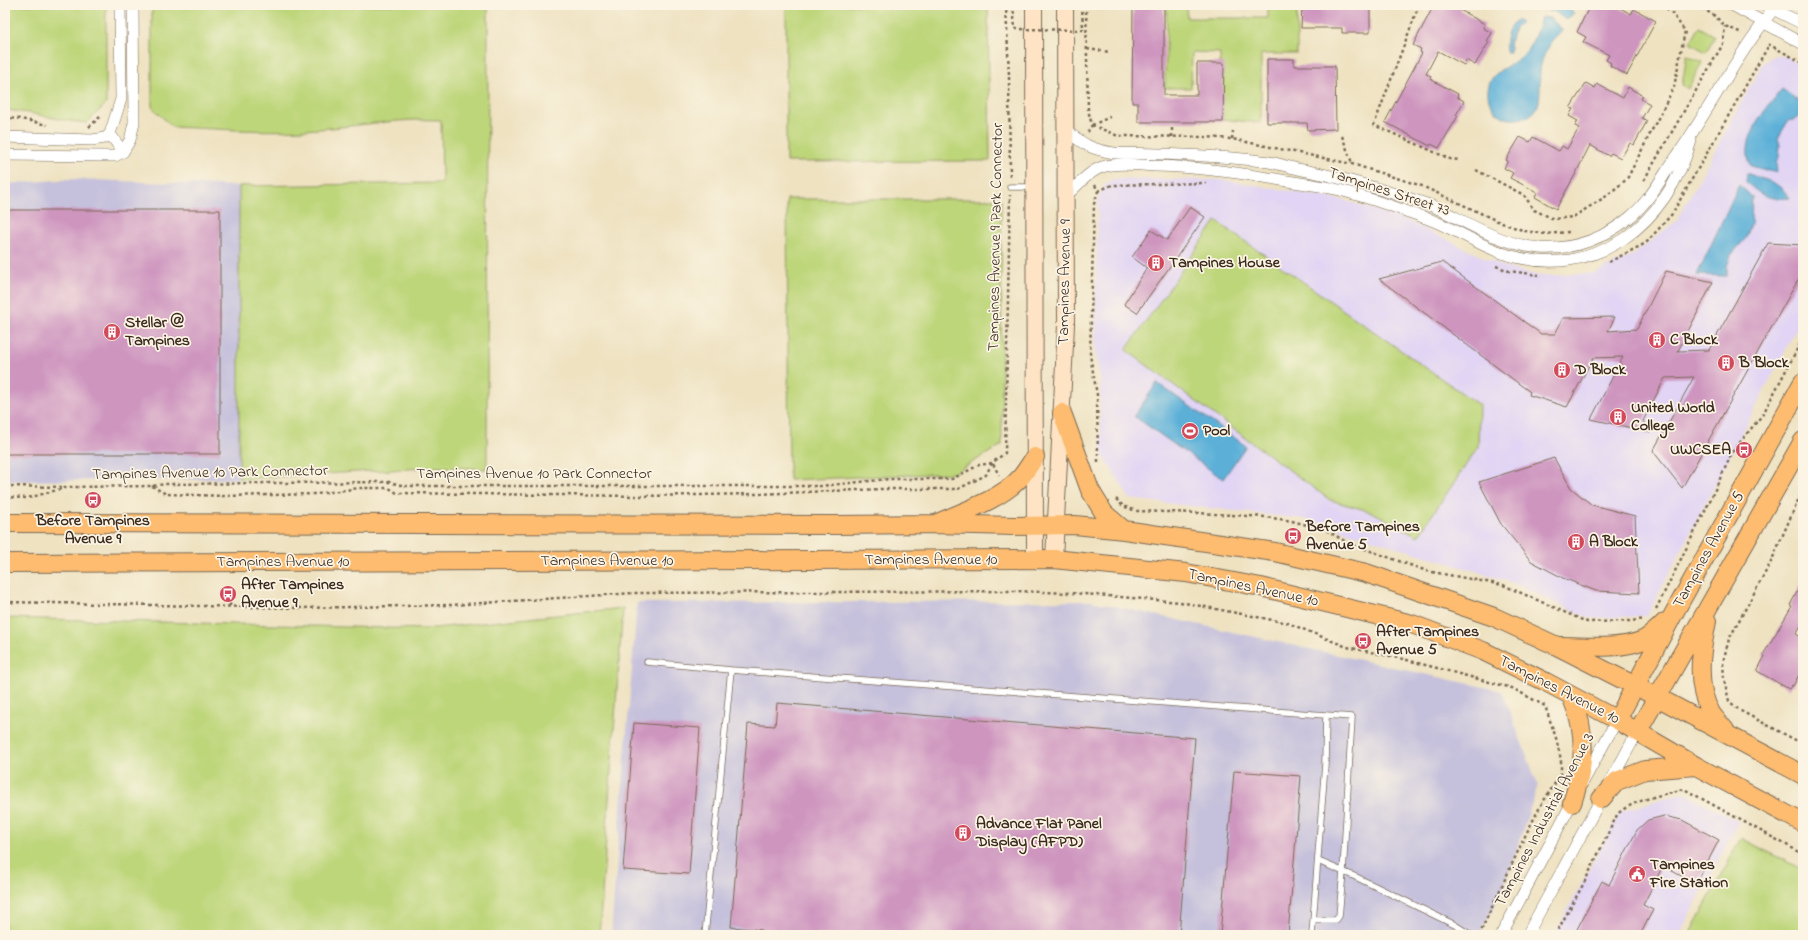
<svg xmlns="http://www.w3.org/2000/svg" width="1808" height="940" viewBox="0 0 1808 940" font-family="'Indie Flower',sans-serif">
	<rect width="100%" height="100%" fill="#fcf5e5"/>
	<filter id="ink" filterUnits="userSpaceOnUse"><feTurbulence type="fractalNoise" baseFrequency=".025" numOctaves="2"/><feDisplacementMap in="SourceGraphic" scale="8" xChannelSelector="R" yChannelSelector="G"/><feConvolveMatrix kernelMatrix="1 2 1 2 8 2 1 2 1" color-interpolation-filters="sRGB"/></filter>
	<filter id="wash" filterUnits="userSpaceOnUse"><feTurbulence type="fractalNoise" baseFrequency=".012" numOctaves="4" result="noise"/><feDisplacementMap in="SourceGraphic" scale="16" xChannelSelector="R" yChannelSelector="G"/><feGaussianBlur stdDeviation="0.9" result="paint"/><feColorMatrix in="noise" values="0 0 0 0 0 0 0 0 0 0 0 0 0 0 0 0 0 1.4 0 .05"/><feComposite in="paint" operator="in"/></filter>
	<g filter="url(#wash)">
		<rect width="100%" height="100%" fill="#eee2c1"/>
		<!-- built -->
		<path fill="#e1d4f4" d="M1775 55 1787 57 1803 67V316L1647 616 1589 618 1511 582 1305 519 1130 499 1101 453 1100 379 1095 350 1098 199 1103 187 1113 179 1223 180 1343 200 1404 219 1504 267 1540 276 1595 273 1635 254 1677 220 1763 63Z
			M1684 792 1739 822 1679 935H1554L1620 812Z"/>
		<!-- industrial -->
		<path fill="#c5c0db" d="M71 179 239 186V479L5 481V184Z
			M1091 601 1502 691 1538 785 1503 890 1479 935H611L637 603Z"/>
		<!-- green -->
		<path fill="#bed67a" stroke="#7c804c" d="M5 5H106V104L87 123C59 121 33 112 5 110Z
			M152 5H488L487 469 441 467 239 479V186L442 183 441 120C400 118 359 126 319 129 270 133 220 129 172 127L152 107Z
			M786 5H988L990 161 786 162Z
			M1167 5H1186L1187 18H1268V5H1297V54H1261V123L1220 119V53L1192 52 1191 88H1165Z
			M1699 27 1715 36 1706 52 1690 43Z
			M1687 55 1702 62 1688 89 1682 85Z
			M787 199H1001L1002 445 954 473 789 480Z
			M1216 221 1479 405 1478 447 1418 536 1372 512 1330 500 1126 350Z
			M623 608 599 935H5V618L425 629Z
			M1741 838 1803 870V935H1689Z"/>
		<!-- water -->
		<path fill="#5cb0d8" stroke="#4c6d7b" d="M1548 5H1573L1570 9 1574 13 1566 20 1555 12 1548 10Z
			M1541 17 1550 18 1563 30C1553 39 1544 51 1541 65 1536 84 1550 115 1518 119 1498 122 1482 101 1490 82 1496 69 1511 66 1521 57 1532 47 1537 32 1541 17Z
			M1518 19 1521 22C1512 31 1510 39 1510 52H1506C1505 39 1506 28 1518 19Z
			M1782 89 1799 101 1803 94V112L1793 120 1788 121 1778 138 1780 145 1779 157 1776 162 1777 173 1751 166C1738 139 1767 108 1782 89Z
			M1747 173C1767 182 1776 179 1790 198 1769 200 1761 196 1746 182Z
			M1739 185 1752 197 1751 224 1746 238 1731 255 1727 266V276L1697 275Z
			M1157 383 1246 446 1223 479 1134 416Z"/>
		<g id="blocks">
			<!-- building -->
			<path fill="#ce95bf" d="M1133 5H1164V95H1197V63H1224L1223 122H1138V103H1132Z
				M1302 5H1370V33H1342V28H1301Z
				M1434 5H1463L1460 10 1485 24 1483 28 1492 33 1487 41 1489 42 1475 65 1466 60 1464 65 1438 51 1426 74 1431 76 1430 79 1458 94 1457 97 1464 101 1456 115 1458 116 1439 148 1431 144 1430 146 1385 122 1422 53 1420 52 1421 49 1413 45Z
				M1590 5H1615L1631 14 1634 9 1656 21 1627 75 1610 66 1611 63 1606 60 1609 55 1583 42 1586 37 1577 32Z
				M1267 59H1294V66H1335L1336 129 1308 130 1307 123H1267Z
				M1586 83 1595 88 1597 84 1623 98 1628 87 1643 96 1641 99 1650 104 1642 118 1647 121 1634 145 1630 143 1621 158 1611 153 1609 156 1590 145 1576 173 1556 209 1535 197 1537 192 1510 178 1513 173 1504 168 1508 161 1506 160 1520 137 1530 142 1533 137 1559 151 1562 146 1567 149 1579 128 1575 126 1578 121 1569 116 1573 109 1570 108Z
				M1190 207 1205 217 1137 313 1124 304 1147 268 1132 257 1151 230 1167 240Z
				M5 210H220V454H5Z
				M1768 243 1803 245V271L1682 488 1653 451 1694 377 1665 378 1643 421 1650 432 1591 419 1623 357 1593 358 1567 407 1529 395 1530 392 1379 279 1442 262 1541 334H1555L1563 318 1615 317 1608 331 1637 329 1666 271 1713 282 1678 351 1709 350Z
				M1554 458 1571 488 1592 505 1635 516 1639 593 1596 591 1563 578 1531 561 1501 524 1479 482Z
				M1803 581V622L1796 634 1803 638V677L1799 675 1793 686 1792 685 1789 689 1757 671 1765 656 1763 655 1792 606 1790 605Z
				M777 703 1195 738 1179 935H761L762 930 731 927 748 724 775 726Z
				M634 723 700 728 689 874 623 870Z
				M1234 771 1301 776 1288 935H1220Z
				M1664 816 1682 820 1719 840 1696 884 1663 866 1643 905 1653 910 1640 935H1574L1602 881 1609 885 1637 830 1648 820Z"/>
		</g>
	</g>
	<g filter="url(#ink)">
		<use href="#blocks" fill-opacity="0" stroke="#7a6a57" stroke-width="1"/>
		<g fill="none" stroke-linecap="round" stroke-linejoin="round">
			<!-- lane casing -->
			<g stroke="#7a6a57" stroke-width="7">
				<path id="lane" d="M1010 187H1034
					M647 662 731 670 1352 717 1343 872 1339 916 1336 920H1313
					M1318 861 1356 877 1455 925 1471 935
					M705 935 731 670
					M1312 935 1325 764 1326 715"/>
			</g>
			<!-- street casing -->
			<g stroke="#7a6a57" stroke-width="12">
				<path id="street" d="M1732 5 1803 44
					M1765 5 1803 24
					M1066 130C1084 145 1090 149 1114 153 1165 154 1217 155 1269 162 1280 164 1292 168 1303 170 1334 176 1363 184 1392 193 1407 198 1423 202 1437 208 1470 224 1503 245 1540 248 1574 250 1603 239 1629 218 1650 201 1661 178 1677 156 1710 108 1737 55 1773 10
					M110 134 123 152
					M5 137 92 140 105 138 110 134 121 99 120 5
					M123 152 130 140 134 123 133 5
					M5 155 106 156H115L123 152
					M1066 196C1077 186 1088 172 1102 167 1118 162 1138 165 1155 166 1204 167 1252 175 1300 183 1312 185 1324 186 1335 189 1365 196 1394 207 1423 217 1453 227 1479 246 1508 255 1596 281 1667 224 1691 141
					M1583 782 1617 720
					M1501 935 1575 797
					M1527 935 1638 731"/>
			</g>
			<!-- secondary casing -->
			<g stroke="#7a6a57" stroke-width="18">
				<path id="secondary" d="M1034 5 1035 559
					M1054 559 1066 325 1065 5"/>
			</g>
			<!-- primary casing -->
			<g stroke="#7a6a57" stroke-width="20">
				<path id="primary" d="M1062 413 1090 490 1104 513 1124 530
					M940 522C965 511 1003 498 1021 477 1026 471 1030 464 1035 457
					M5 523 832 525 935 524 1014 526 1075 525 1124 530 1275 552 1366 573 1494 617 1557 646 1657 697 1803 775
					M5 563 1054 559 1186 573 1261 587 1412 624 1483 651 1544 681 1617 720 1696 766 1803 823
					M1707 621C1701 651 1695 685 1711 713 1715 719 1721 725 1725 730
					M1560 646C1585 646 1616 650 1641 641 1650 637 1658 629 1665 622
					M1571 696C1588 734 1585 765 1572 803
					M1617 720 1674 613 1803 382
					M1638 731 1803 441
					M1601 799 1617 781 1645 770 1696 766"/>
			</g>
			<!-- path -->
			<path stroke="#7a6a57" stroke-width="2.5" stroke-dasharray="3 3" stroke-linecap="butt" d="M1006 5 1009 75 1010 178
				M1013 5 1015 29
				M1082 5 1083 30
				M1086 5 1088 110 1092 125 1087 133
				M1419 5 1374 125 1450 159 1459 160
				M1697 5 1715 16 1725 26 1742 33
				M1768 44 1803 63
				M1087 49 1110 52
				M5 118 21 119 47 125
				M1092 125 1118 136 1208 137 1232 139 1352 164 1422 186 1502 223 1525 231 1546 234 1570 232
				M1092 125 1110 117
				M89 127 102 115
				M1172 128V137
				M1342 136 1352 163
				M1232 139 1233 131
				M1476 170 1524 195 1534 210 1554 219 1573 217 1605 197 1627 179 1674 87 1685 31 1671 12 1663 5
				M1644 180 1723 44 1725 26
				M1095 185 1098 191 1094 204 1090 355 1097 395 1098 462
				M1098 191 1112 185 1206 183
				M1609 262 1646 243 1672 214 1769 45
				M1496 266 1509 271 1539 275
				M993 464 999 475
				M5 486 66 487
				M152 486 166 494 224 496 317 494 359 488H389L397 493 639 496 757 494 881 489H958L986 475 992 463 1005 453 1010 195
				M1803 489 1771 562 1729 639 1723 662 1724 679 1729 701 1739 710 1803 744
				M5 497 28 498 68 487 152 486 165 484 389 482 405 486H821L889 479H952L979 465 992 463
				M1116 499 1123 506 1136 511 1198 513 1266 517 1292 521 1326 530 1348 543 1427 571 1503 585 1587 622 1631 621 1645 619
				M5 602 301 608 452 605 634 593 1015 591 1071 593 1180 602 1288 623 1347 647 1403 659 1512 688 1545 706 1556 738 1561 760V774L1541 805 1526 834 1480 933
				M230 606V600
				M1656 609 1705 511 1733 451 1763 414 1803 338
				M1555 935 1584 883 1617 815C1628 801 1666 794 1684 789L1803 854"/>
			<!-- lane -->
			<use href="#lane" stroke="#fff" stroke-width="5.5"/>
			<!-- street -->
			<use href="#street" stroke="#fff" stroke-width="11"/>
			<!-- secondary -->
			<use href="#secondary" stroke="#fee4c5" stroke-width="16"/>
			<!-- primary -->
			<use href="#primary" stroke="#fdbc6f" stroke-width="18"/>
			<!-- path-bridge -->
			<path stroke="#7a6a57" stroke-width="2.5" stroke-dasharray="3 3" stroke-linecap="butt" d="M1015 29 1083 30"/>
		</g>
	</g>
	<!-- icons -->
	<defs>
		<g id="building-disc" transform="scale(0.9)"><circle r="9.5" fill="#d1495b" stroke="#fcf5e5"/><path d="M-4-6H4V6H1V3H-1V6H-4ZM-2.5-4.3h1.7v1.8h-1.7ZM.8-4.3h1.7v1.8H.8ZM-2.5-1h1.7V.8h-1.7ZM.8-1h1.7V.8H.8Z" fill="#fff"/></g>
		<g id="stadium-disc" transform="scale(0.9)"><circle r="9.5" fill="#d1495b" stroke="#fcf5e5"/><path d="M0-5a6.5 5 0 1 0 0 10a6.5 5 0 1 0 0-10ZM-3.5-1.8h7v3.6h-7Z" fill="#fff"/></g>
		<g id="bus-disc" transform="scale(0.9)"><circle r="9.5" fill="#d1495b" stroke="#fcf5e5"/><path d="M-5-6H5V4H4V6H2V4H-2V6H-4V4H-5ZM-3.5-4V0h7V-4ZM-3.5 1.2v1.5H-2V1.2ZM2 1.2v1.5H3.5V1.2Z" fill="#fff"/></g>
		<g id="civic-disc" transform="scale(0.9)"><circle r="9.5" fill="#d1495b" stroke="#fcf5e5"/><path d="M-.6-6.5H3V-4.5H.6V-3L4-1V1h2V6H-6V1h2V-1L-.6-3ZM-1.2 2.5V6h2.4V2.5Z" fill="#fff"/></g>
	</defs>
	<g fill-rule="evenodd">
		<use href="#building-disc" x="1156" y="263"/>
		<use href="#building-disc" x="112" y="332"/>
		<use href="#building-disc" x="1657" y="340"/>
		<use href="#building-disc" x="1726" y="363"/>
		<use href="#building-disc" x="1562" y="370"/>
		<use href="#building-disc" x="1618" y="417"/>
		<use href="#stadium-disc" x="1190" y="431"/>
		<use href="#bus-disc" x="1744" y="450"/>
		<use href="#bus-disc" x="93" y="500"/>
		<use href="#bus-disc" x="1293" y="536"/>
		<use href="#building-disc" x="1576" y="542"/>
		<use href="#bus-disc" x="228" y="594"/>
		<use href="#bus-disc" x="1363" y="641"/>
		<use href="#building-disc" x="963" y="833"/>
		<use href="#civic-disc" x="1637" y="874"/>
	</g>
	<g text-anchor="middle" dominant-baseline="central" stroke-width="3.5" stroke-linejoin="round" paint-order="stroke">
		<!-- street labels -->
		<g font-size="16" fill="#3b2a1e" stroke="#fcf5e5">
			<text transform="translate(1389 192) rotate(18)">Tampines Street 73</text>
			<text transform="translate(996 237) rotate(-89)">Tampines Avenue 9 Park Connector</text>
			<text transform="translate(1065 282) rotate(-89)">Tampines Avenue 9</text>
			<text transform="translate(210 473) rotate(-1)">Tampines Avenue 10 Park Connector</text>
			<text x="534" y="474">Tampines Avenue 10 Park Connector</text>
			<text transform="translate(1709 550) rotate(-61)">Tampines Avenue 5</text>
			<text x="931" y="560">Tampines Avenue 10</text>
			<text x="607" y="561">Tampines Avenue 10</text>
			<text x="283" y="562">Tampines Avenue 10</text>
			<text transform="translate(1253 588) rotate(12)">Tampines Avenue 10</text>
			<text transform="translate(1559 690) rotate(27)">Tampines Avenue 10</text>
			<text transform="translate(1545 820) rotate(-62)">Tampines Industrial Avenue 3</text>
		</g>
		<!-- poi labels -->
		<g font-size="16" font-weight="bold" fill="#3b2a1e" stroke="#fcf5e5" text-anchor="start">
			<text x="1169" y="263">Tampines House</text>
			<text x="125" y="323">Stellar @<tspan x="125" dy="18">Tampines</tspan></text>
			<text x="1670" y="340">C Block</text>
			<text x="1739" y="363">B Block</text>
			<text x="1575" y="370">D Block</text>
			<text x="1631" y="408">United World<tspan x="1631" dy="18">College</tspan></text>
			<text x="1203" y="431">Pool</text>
			<text x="1731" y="450" text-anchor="end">UWCSEA</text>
			<text x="93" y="521" text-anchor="middle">Before Tampines<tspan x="93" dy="18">Avenue 9</tspan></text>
			<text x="1306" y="527">Before Tampines<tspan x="1306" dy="18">Avenue 5</tspan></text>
			<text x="1589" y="542">A Block</text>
			<text x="241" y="585">After Tampines<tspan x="241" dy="18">Avenue 9</tspan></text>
			<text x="1376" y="632">After Tampines<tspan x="1376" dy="18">Avenue 5</tspan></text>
			<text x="976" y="824">Advance Flat Panel<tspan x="976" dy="18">Display (AFPD)</tspan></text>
			<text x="1650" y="865">Tampines<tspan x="1650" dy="18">Fire Station</tspan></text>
		</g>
	</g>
	<!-- margin -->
	<rect width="1808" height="940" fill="none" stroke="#fcf5e5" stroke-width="20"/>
</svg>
